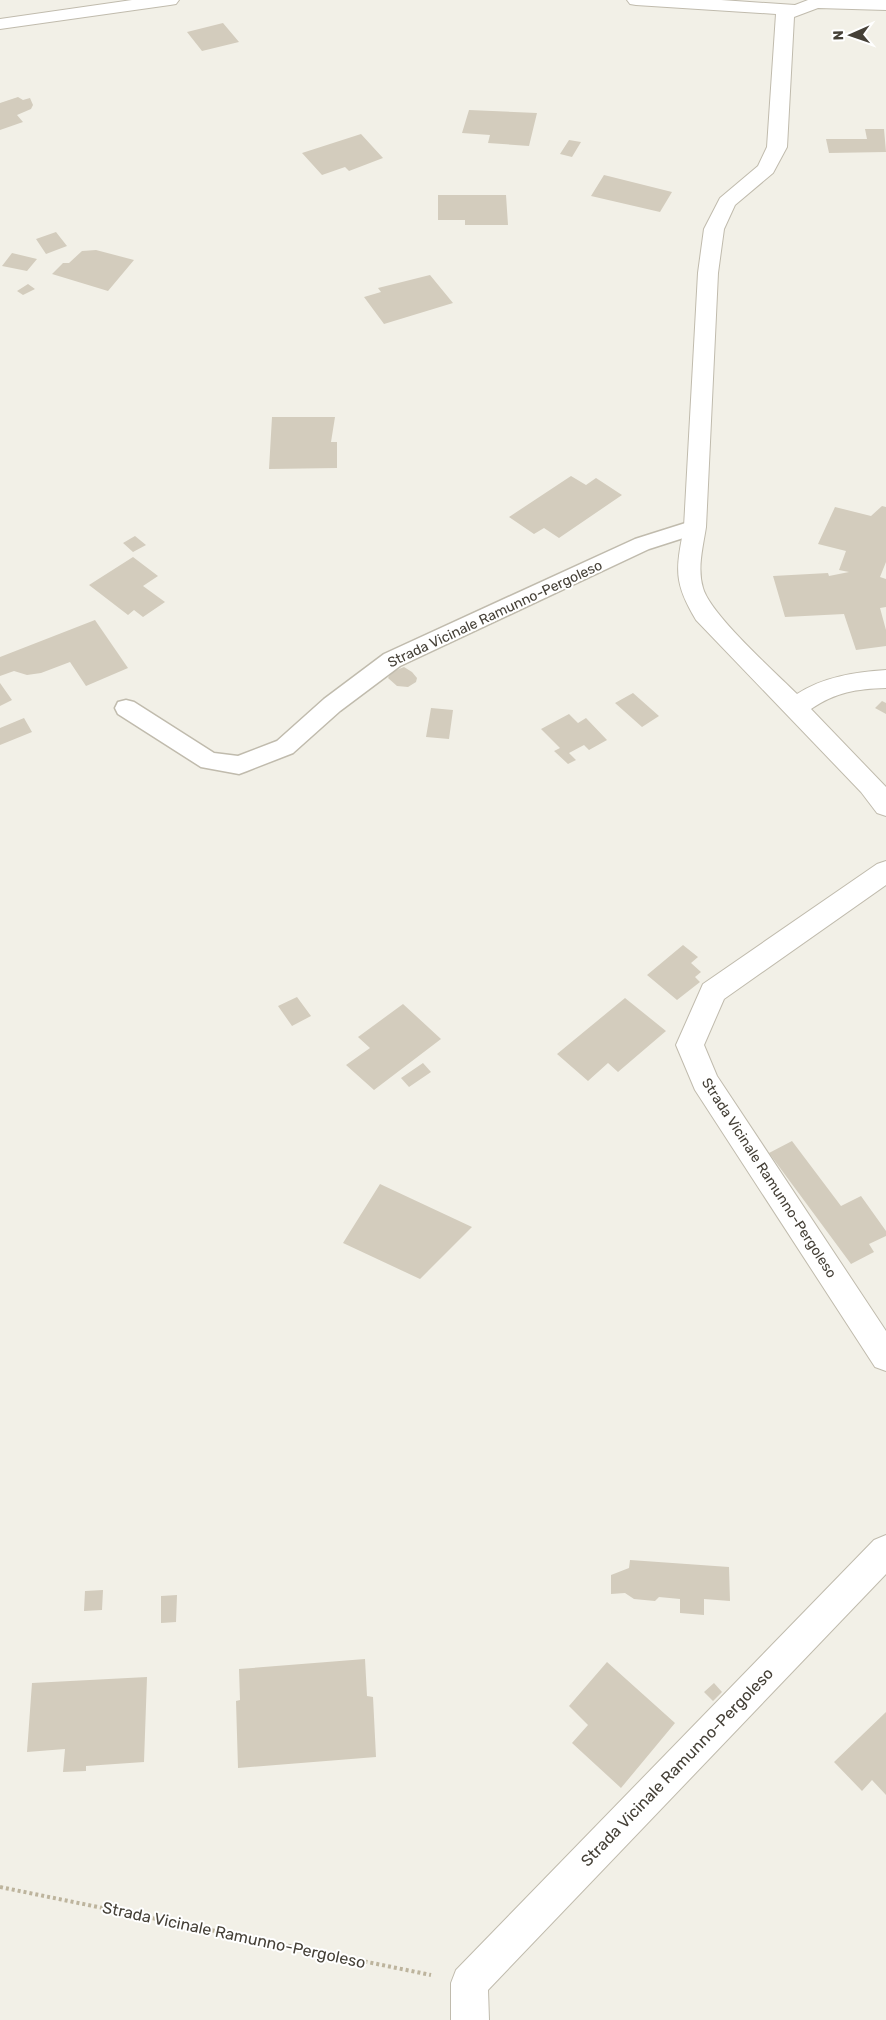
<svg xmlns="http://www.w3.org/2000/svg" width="886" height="2020" viewBox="0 0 886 2020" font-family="Rubik,sans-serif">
	<rect width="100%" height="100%" fill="#f2f0e7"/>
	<!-- building -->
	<path fill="#d3ccbd" d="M223 23 239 42 202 51 187 32Z
		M18 97 23 100 30 98 33 105 31 109 17 115 23 122 0 130V103Z
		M469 110 537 113 529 146 488 143 490 135 462 133Z
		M865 129H884L886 152 829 153 826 139H867Z
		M361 134 383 158 349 171 345 167 322 175 302 153Z
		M569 140 581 142 572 157 560 154Z
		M604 175 672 192 660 212 591 196Z
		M438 195H506L508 225H465V220H438Z
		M56 232 67 246 46 254 36 239Z
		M96 250 134 260 108 291 52 274 63 263H69L82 251Z
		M12 253 37 259 27 271 2 266Z
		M430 275 453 303 384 324 364 297 381 292 378 288Z
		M28 284 35 289 23 295 17 291Z
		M272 417H335L331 442H337V468L269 469Z
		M571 476 586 485 596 478 622 495 559 538 544 528 534 534 509 517Z
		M882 506 886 507V562L880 577 886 579V607L880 608 886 630V646L856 650 844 614 785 617 773 576 828 573 829 576 849 572 839 570 846 551 818 544 835 507 871 516Z
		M135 536 146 545 133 552 123 543Z
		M133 557 158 576 143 586 165 602 143 617 134 610 128 615 89 585Z
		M95 620 128 668 86 686 70 662 41 673 27 675 14 671 0 676V657Z
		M404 667 412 672 417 678 416 682 408 687 397 686 388 678 392 672Z
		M0 683 12 700 0 706Z
		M633 693 659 716 642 727 615 703Z
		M882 701 886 703V714L875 708Z
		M431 708 453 710 449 739 426 737Z
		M569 714 578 723 586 718 607 740 589 750 584 745 569 753 576 760 568 764 554 751 560 748 541 729Z
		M24 718 32 732 0 745V728Z
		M683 945 698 957 691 963 701 972 695 977 700 982 677 1000 647 975Z
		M297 997 311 1016 292 1026 278 1006Z
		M625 998 666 1031 618 1072 608 1063 588 1081 557 1054Z
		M403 1004 441 1039 374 1090 346 1065 370 1048 358 1037Z
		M423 1063 431 1072 409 1087 401 1078Z
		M792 1141 841 1206 861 1196 886 1231V1236L869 1244 874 1252 851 1264 769 1153Z
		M380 1184 472 1227 420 1279 343 1243Z
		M630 1560 729 1567 730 1601 704 1599V1615L680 1613V1599L659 1597 655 1601 634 1599 625 1593 611 1594V1575L629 1568Z
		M103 1590 102 1610 84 1611 85 1591Z
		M177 1595 176 1622 161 1623V1596Z
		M365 1659 367 1696 373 1697 376 1757 238 1768 236 1701 240 1700 239 1669Z
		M607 1662 675 1723 621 1788 572 1743 588 1725 569 1706Z
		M147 1677 144 1762 86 1766V1771L63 1772 65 1749 27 1752 32 1683Z
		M714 1683 722 1692 713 1701 704 1692Z
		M886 1712V1795L872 1780 862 1791 834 1762Z"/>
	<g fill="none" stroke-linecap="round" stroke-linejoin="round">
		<!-- service casing -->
		<g stroke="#c0bbad" stroke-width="3">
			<path id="service" d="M695 520 702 522 705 527 702 532 649 549 400 666 340 711 293 753 247 771 239 774 201 767 118 714 115 708 118 702 126 700 134 702 214 753 238 756 277 741 324 699 384 654 635 539Z"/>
		</g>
		<!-- minor casing -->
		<g stroke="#c0bbad" stroke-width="2">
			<path id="minor" d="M132 0H179L176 4 170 5 0 29V19Z
				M627 0H721L795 5 808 0H886V10L818 8 794 17 787 147 773 173 735 205 724 229 718 273 706 527C703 547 697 568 703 588 710 614 775 672 797 694 823 677 855 672 886 670V688C856 689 836 692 811 709L886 787V816L877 813 861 792 696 620C673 582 676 569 684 527L698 273 704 229 720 198 758 166 767 147 776 14 636 5 630 4Z
				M886 861V885L724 999 704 1045 717 1076 886 1331V1371L875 1367 695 1090 676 1045 703 984 877 864Z
				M886 1535V1574L488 1990 489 2020H451V1983L456 1970 874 1540Z"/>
		</g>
		<!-- path -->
		<path stroke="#bdb49d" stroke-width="4" stroke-dasharray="3 3" stroke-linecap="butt" d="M0 1887 431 1975"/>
		<!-- service -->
		<use href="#service" fill="#fff" fill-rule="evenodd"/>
		<!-- minor -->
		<use href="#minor" fill="#fff" fill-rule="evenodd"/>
	</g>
	<g text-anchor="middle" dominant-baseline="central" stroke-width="4" stroke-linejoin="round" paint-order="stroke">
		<!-- street labels -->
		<g font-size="14" fill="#454037" stroke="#fff">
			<text transform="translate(495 614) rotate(-25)">Strada Vicinale Ramunno-Pergoleso</text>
			<text transform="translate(769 1178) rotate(57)">Strada Vicinale Ramunno-Pergoleso</text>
		</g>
		<!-- near-street labels -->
		<g font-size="16" fill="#454037" stroke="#fff">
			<text transform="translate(677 1767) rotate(-46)">Strada Vicinale Ramunno-Pergoleso</text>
			<text transform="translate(234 1935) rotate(12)">Strada Vicinale Ramunno-Pergoleso</text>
		</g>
	</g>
	<!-- north arrow -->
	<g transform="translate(851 35) rotate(268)" stroke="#ffffff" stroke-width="4" paint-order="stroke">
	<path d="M0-4L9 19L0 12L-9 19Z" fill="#454037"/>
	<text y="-8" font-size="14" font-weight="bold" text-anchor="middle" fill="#454037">N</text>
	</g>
</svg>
